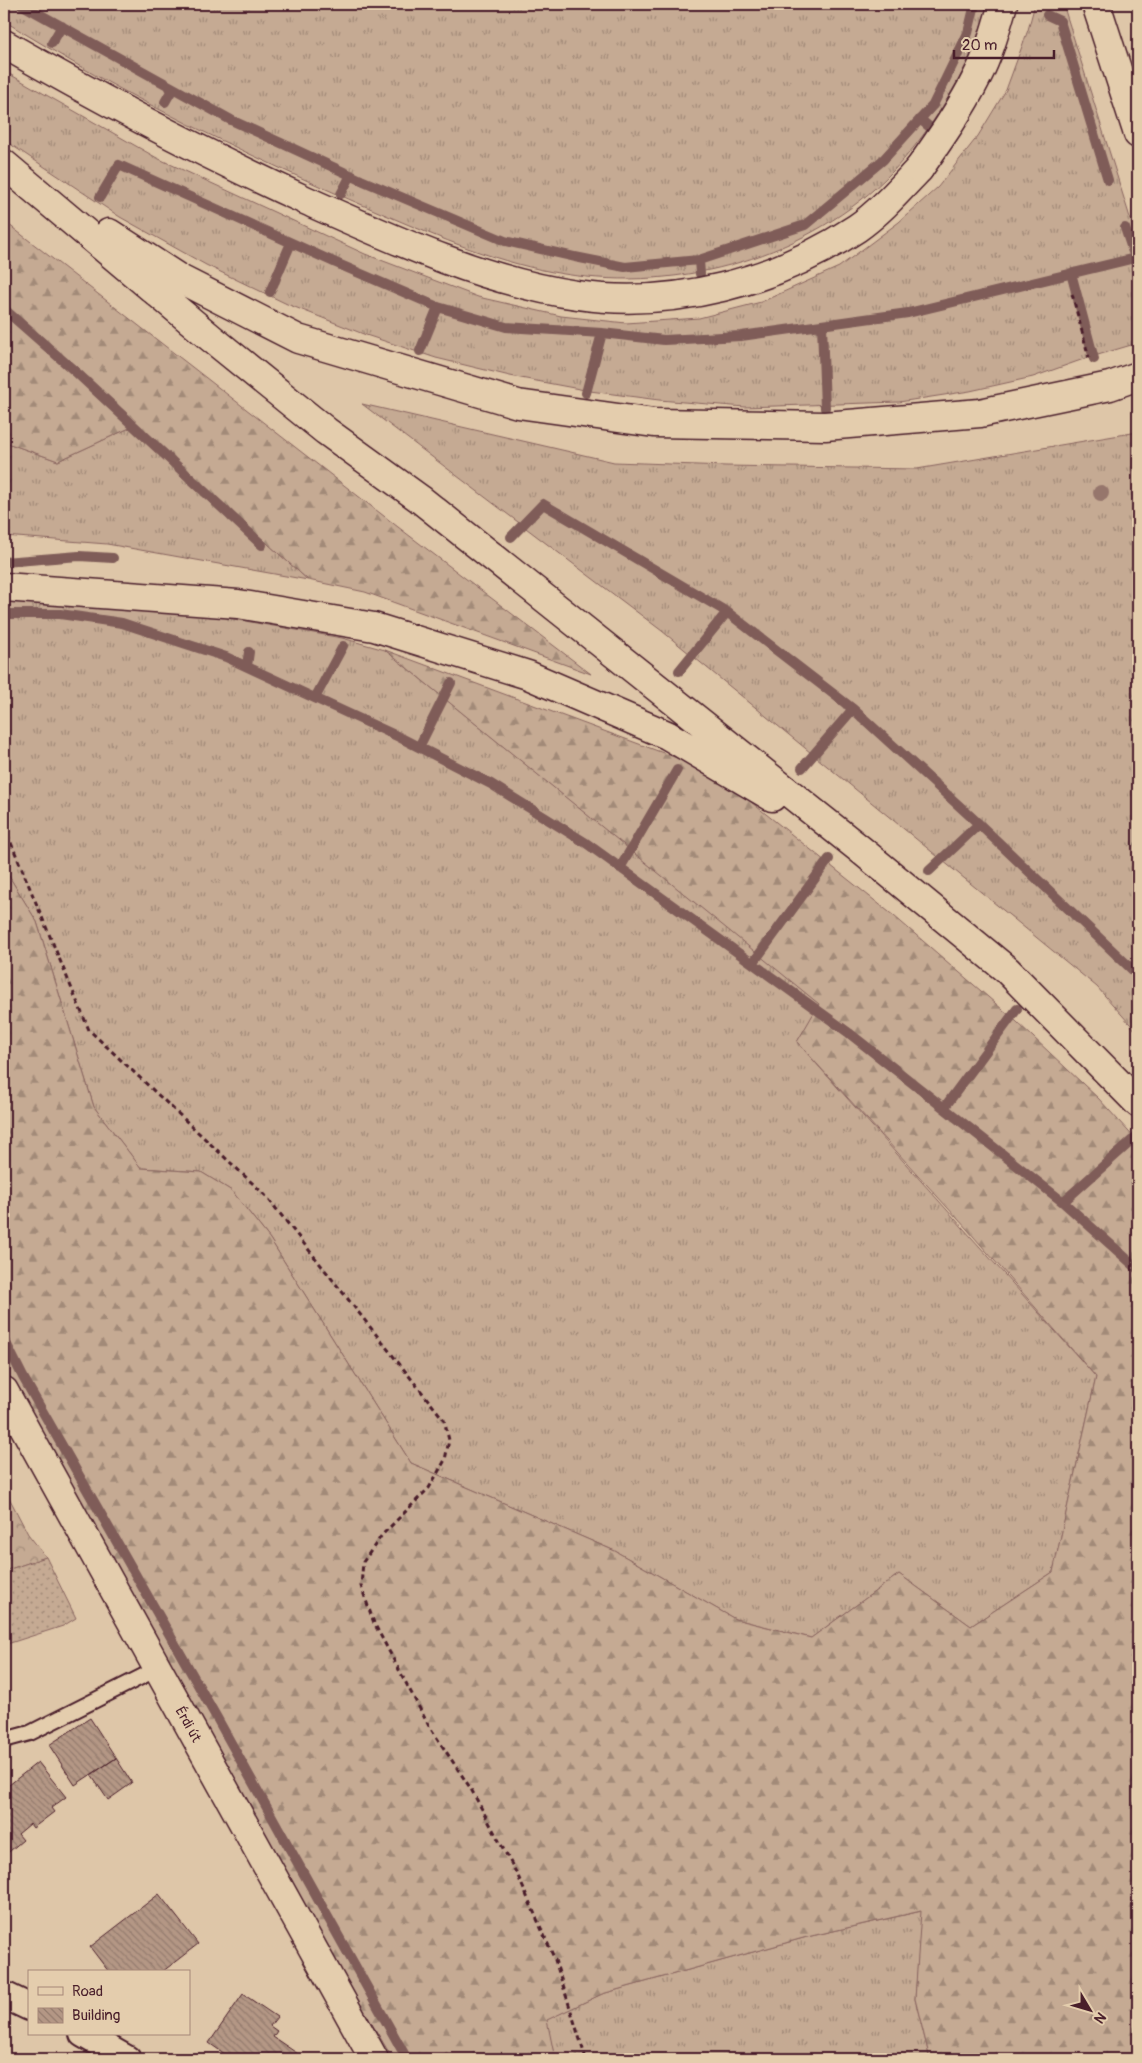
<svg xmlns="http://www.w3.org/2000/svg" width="1142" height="2063" viewBox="0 0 1142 2063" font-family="Pangolin,sans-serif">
	<defs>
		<pattern id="grass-tufts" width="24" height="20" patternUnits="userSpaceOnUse" patternTransform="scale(1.25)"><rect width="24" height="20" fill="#c5aa93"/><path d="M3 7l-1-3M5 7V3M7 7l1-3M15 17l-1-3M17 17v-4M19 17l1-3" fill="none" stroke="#a28a78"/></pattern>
		<pattern id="forest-firs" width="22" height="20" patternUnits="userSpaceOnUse" patternTransform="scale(1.25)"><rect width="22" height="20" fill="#c5aa93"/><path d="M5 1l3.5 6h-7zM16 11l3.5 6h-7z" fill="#a28a78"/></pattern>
		<pattern id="park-crowns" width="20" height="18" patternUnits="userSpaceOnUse" patternTransform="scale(1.25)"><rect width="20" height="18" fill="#c5aa93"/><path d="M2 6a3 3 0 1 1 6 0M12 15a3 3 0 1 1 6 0" fill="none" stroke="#a28a78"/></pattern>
		<pattern id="garden-dots" width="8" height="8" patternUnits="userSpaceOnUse" patternTransform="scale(1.25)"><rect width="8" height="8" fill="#c5aa93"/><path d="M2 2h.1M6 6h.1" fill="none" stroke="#a28a78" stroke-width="1.8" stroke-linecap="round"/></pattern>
		<pattern id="building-back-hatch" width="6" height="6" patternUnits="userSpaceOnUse" patternTransform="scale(1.25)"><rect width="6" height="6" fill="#b49785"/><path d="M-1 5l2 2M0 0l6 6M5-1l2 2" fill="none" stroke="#947b6d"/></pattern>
	</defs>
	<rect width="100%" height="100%" fill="#dec6a8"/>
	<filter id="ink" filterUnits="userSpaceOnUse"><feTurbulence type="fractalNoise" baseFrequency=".02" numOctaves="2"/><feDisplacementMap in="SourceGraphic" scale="10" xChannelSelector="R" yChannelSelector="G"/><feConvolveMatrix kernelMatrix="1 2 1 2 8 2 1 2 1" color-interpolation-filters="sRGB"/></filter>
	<g filter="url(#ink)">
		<!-- grass -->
		<path fill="url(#grass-tufts)" stroke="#88645f" d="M4 4H988C981 24 976 46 966 65 948 101 922 141 893 171 810 257 680 293 564 274 501 264 439 238 381 213 294 176 209 136 126 92 84 70 44 45 4 21Z
			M1035 4H1063L1138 243V343L1081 360 1033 377 970 391 899 402 745 407 659 400 590 391 510 376 436 358 366 335 287 304 206 265 120 217 4 140V71L157 158 365 254 478 297 561 316 626 323 699 318 761 302 839 267 899 222 938 187 978 136 1006 90 1028 30Z
			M362 404 614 462 726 466 917 469 1138 432V1033L1097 987 662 631Z
			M136 425 308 580 107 544 4 536V438L10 444 58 461Z
			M4 593 113 598 342 638 385 650 820 1004 797 1042 1096 1377 1053 1572 971 1626 899 1574 811 1638 735 1619 615 1551 411 1463 270 1239 232 1191 201 1172 141 1168 94 1107 37 922 4 868Z
			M922 1911 915 1999 930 2059H555L546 2020 602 1994 807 1937Z"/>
		<!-- forest -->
		<path fill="url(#forest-firs)" stroke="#88645f" d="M4 221 398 527 591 674 365 592 308 580 136 425 58 461 10 444 4 438Z
			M385 650 712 771 894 916 1017 1022 1099 1099 1138 1142V2059H930L915 1999 921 1911 807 1937 602 1994 547 2020 555 2059H393L354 1994 10 1378 4 1365V868L37 922 94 1107 141 1168 201 1172 232 1191 270 1239 411 1463 615 1551 735 1619 811 1638 899 1574 971 1626 1053 1572 1096 1377 967 1229 797 1042 819 1004Z"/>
		<!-- park -->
		<path fill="url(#park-crowns)" stroke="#88645f" d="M4 1488 28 1534 46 1557 4 1571Z"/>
		<!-- garden -->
		<path fill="url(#garden-dots)" stroke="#88645f" d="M46 1557 76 1618 63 1626 4 1645V1571Z"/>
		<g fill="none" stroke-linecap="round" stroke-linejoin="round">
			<!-- stream -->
			<path stroke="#7f5c58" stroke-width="10" d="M21 4 231 120 361 180 505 241 575 257 625 267 699 260 805 225 883 160 933 105 968 33 975 4
				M1047 15 1060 21 1108 180
				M52 43 62 26
				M165 102 173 88
				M920 119 933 130
				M341 194 351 175
				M100 197 119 165 336 263 438 307 506 327 602 333
				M1125 228 1138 267
				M699 260 700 274
				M1071 273 1094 359
				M270 292 291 243
				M4 309 78 374 262 545
				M822 325 825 408
				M420 351 438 307
				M586 393 602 333 664 340 741 336 908 313 1135 258
				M511 537 543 504 727 612 853 709 979 824 1138 975
				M4 562 79 556 113 558
				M4 614H60L122 623 226 657 399 737 491 784 586 843 849 1033 1063 1202 1138 1269
				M247 666 249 652
				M679 671 727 612
				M315 698 343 646
				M419 747 451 683
				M802 768 853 709
				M620 868 677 770
				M929 871 979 824
				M753 963 829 859
				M944 1108 1017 1009
				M1063 1202 1138 1135
				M4 1339 23 1377 217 1718 407 2059"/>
		</g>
		<!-- building -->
		<path fill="url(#building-back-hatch)" stroke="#4a1f2b" d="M90 1718 116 1758 75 1785 49 1745Z
			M116 1758 132 1783 108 1800 91 1775Z
			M38 1762 66 1797 51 1808 54 1812 33 1828 30 1824 18 1834 23 1840 4 1856V1789Z
			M159 1894 198 1944 162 1972H109L90 1947Z
			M243 1994 277 2017 270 2026 277 2031 273 2037 304 2058 303 2059H232L209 2043Z"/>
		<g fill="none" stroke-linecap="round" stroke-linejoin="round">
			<!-- service casing -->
			<g stroke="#4a1f2b" stroke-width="18">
				<path id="service" d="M4 1740 30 1733 157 1669"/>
			</g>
			<!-- minor casing -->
			<g stroke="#4a1f2b" stroke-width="30">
				<path id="minor" d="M4 1995 29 2007
					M83 2034 127 2059"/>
			</g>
			<!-- secondary casing -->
			<g stroke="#4a1f2b" stroke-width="31">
				<g id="secondary">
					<path id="s1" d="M4 1391 374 2059"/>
				</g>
			</g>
			<!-- trunk casing -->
			<g stroke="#4a1f2b" stroke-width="31">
				<path id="trunk" d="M4 44C102 100 202 153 305 200 390 238 485 282 577 295 673 309 776 282 857 228 880 212 900 189 919 169"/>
			</g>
			<!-- motorway casing -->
			<g stroke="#4a1f2b" stroke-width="31">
				<path id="motorway" d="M1096 4 1138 134
					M4 164 211 338 326 431 420 499 861 850 1007 970 1138 1103
					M919 169C940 139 961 109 977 77 989 54 996 28 1003 4
					M109 233 180 279 298 339 518 404 654 423 825 426 980 413 1110 386 1138 376
					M4 587 238 604 374 627 528 675 667 735 772 797"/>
			</g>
			<!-- path -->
			<path stroke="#4a1f2b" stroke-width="3" stroke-dasharray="5 4" stroke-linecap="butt" d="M1072 294 1089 358
				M4 826 89 1030 266 1196 444 1420 449 1440 445 1460 429 1488 382 1535 363 1562 361 1586 374 1623 429 1726 471 1789 518 1876 555 1960 586 2059"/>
			<!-- service -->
			<use href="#service" stroke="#e4cdad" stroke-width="14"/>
			<!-- minor -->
			<use href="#minor" stroke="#e4cdad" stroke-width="26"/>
			<!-- secondary -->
			<use href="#secondary" stroke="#e4cdad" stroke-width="28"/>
			<!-- trunk -->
			<use href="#trunk" stroke="#e4cdad" stroke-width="28"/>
			<!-- motorway -->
			<use href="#motorway" stroke="#e4cdad" stroke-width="28"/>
		</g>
		<!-- trees -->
		<circle fill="#96766c" cx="1101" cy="493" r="8"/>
	</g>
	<g text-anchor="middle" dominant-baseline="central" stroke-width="5" stroke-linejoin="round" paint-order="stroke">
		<!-- street labels -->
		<g font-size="14" fill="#4a1f2b" stroke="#e4cdad">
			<text stroke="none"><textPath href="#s1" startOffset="381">Érdi út</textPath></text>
		</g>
	</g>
	<!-- margin -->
	<rect width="1142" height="2063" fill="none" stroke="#e4cdad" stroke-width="20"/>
	<rect x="10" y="10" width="1122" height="2043" fill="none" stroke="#4a1f2b" stroke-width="2" filter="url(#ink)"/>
	<!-- legend -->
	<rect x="28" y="1970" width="162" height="65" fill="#e4cdad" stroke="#a68779"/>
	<rect x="38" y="1987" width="25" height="8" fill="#e4cdad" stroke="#a68779"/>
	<text x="72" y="1996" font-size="15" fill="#4a1f2b">Road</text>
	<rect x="38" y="2008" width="25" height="15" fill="url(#building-back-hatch)" stroke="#a68779"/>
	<text x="72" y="2020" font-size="15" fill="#4a1f2b">Building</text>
	<!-- north arrow -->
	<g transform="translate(1090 2010) rotate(128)" stroke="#e4cdad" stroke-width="4" paint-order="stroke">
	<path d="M0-4L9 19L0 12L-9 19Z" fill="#4a1f2b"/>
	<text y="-8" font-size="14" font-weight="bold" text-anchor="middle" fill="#4a1f2b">N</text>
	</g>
	<!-- scale -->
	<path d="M954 50v8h100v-8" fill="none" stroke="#4a1f2b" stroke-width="2.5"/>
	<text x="962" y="50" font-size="15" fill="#4a1f2b" stroke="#e4cdad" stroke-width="4" paint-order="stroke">20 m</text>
</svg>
